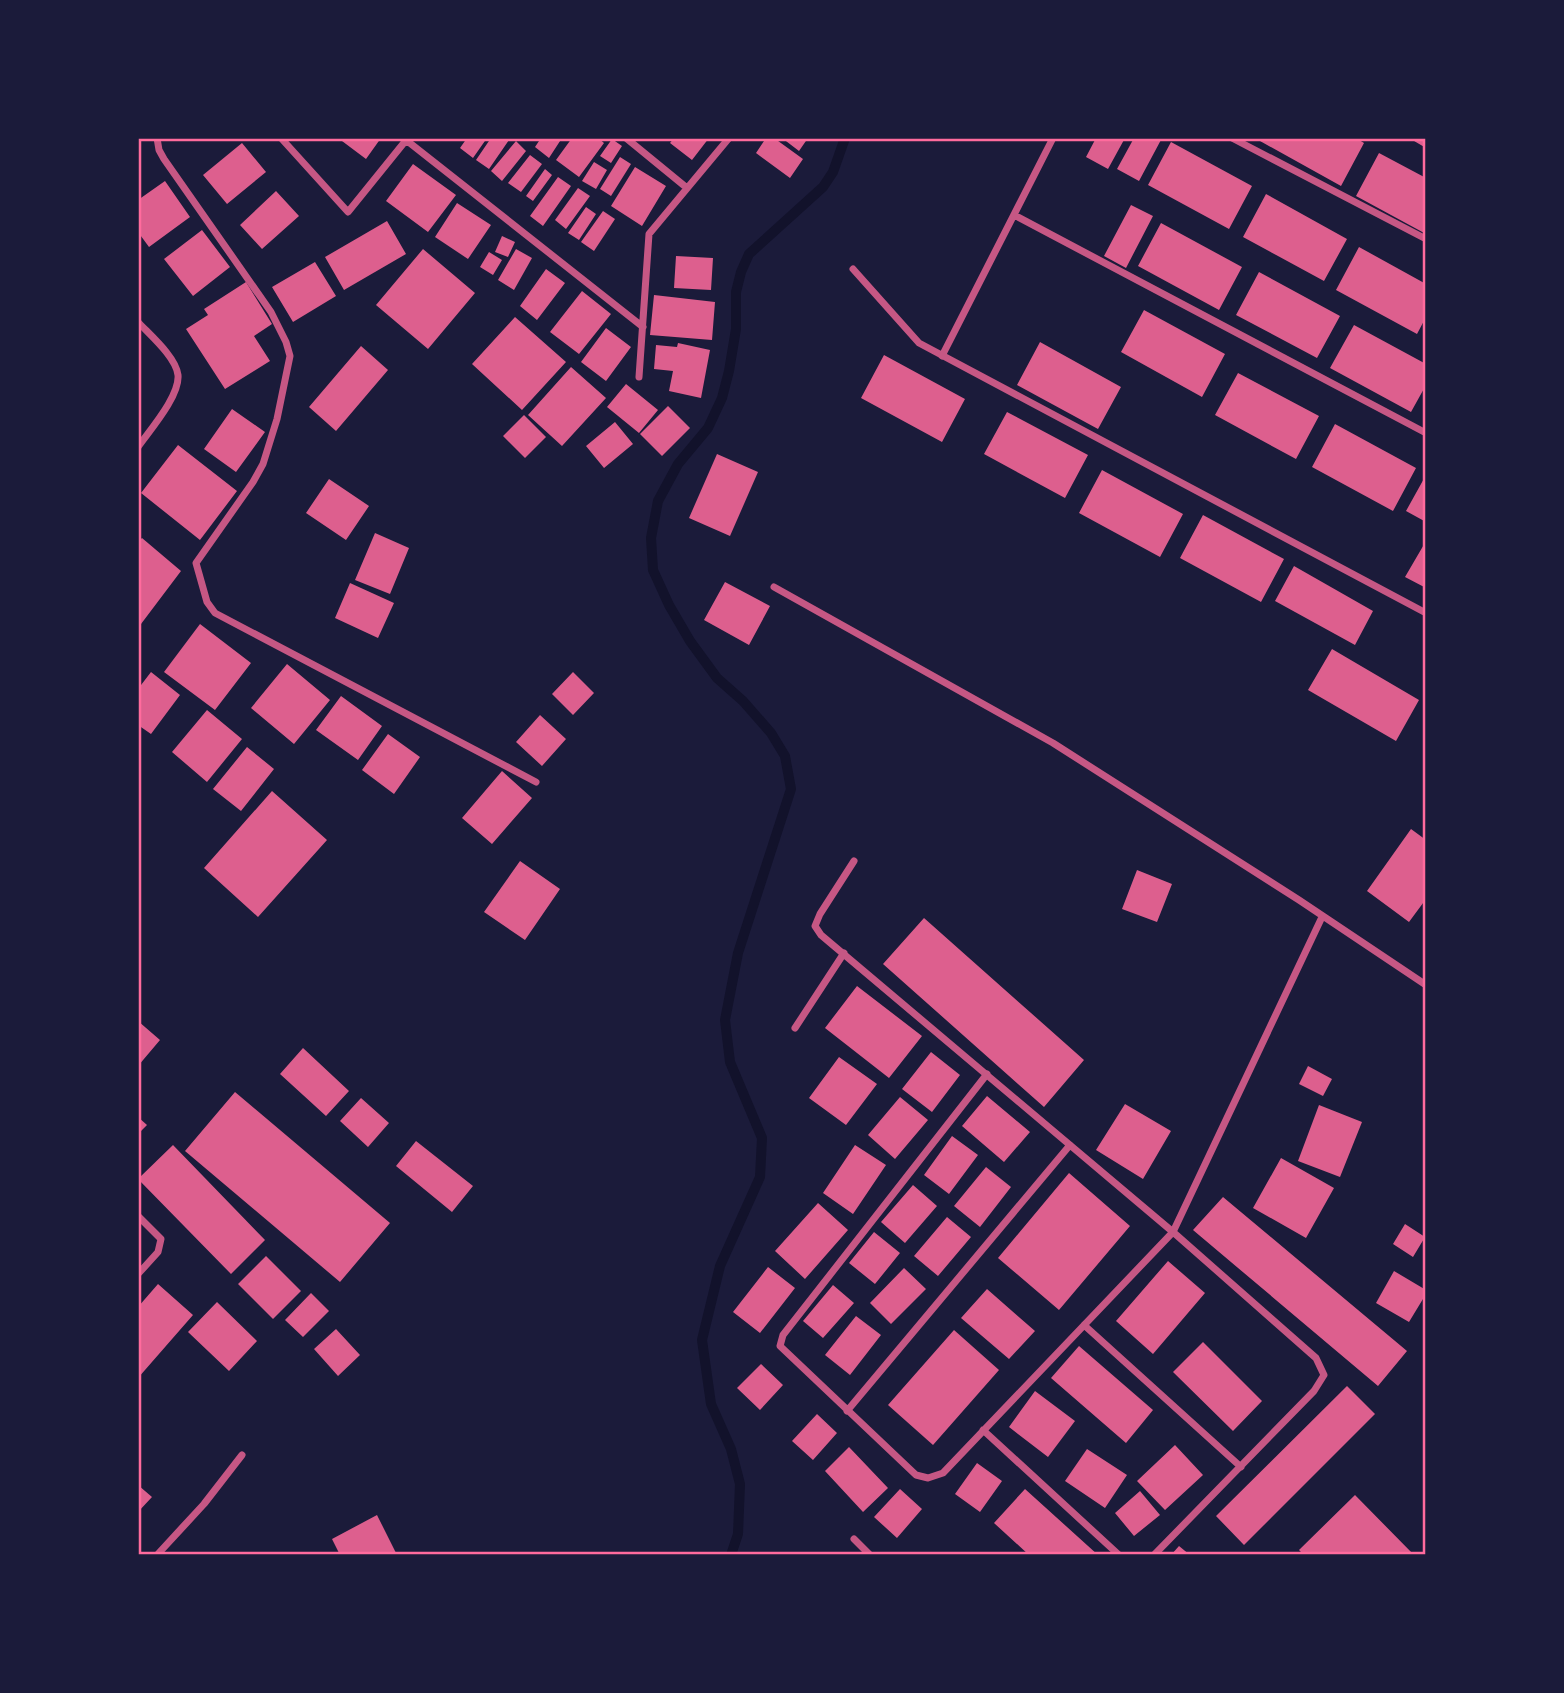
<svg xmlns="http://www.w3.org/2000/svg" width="1564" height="1693" viewBox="0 0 1564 1693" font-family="Poppins,sans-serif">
	<rect width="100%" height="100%" fill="#1b1b3a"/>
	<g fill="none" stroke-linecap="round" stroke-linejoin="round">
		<!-- stream -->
		<path stroke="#12122b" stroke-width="10" d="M731 1555 738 1534 740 1484 731 1449 711 1404 702 1340 720 1266 760 1177 762 1138 730 1062 725 1020 738 953 791 789 785 756 771 733 743 701 717 678 690 641 669 605 653 570 651 538 658 501 678 464 708 428 722 398 729 371 736 329V292L741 272 749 254 823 187 833 172 845 138"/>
	</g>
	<!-- building -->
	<path fill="#dd5f8e" d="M338 138H381L366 159Z
		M467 138H487L473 158 460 148Z
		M491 138 509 140 489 169 476 160Z
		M541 138H562L549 158 535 147Z
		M572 138H598L604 143 579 177 556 160Z
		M674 138H709L692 160 670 143Z
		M766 138H774L803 159 790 178 756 153Z
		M782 138H808L799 151Z
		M1096 138H1125L1108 169 1086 157Z
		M1134 138H1162L1139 181 1117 169Z
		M1261 138H1356L1364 143 1341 186 1260 141Z
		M1409 138H1426V148Z
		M612 139 622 146 611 163 600 156Z
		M516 141 526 151 502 181 491 171Z
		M1171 142 1252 186 1229 229 1148 185Z
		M242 143 266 172 227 204 203 175Z
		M1379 153 1426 178V234L1356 196Z
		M530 155 542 164 521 192 508 183Z
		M620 157 631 164 611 196 600 189Z
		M594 162 607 170 596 189 582 181Z
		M413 164 456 195 428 232 386 201Z
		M635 167 666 186 642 226 611 206Z
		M545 169 552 175 533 201 526 196Z
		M558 177 571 186 543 226 530 216Z
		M165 181 190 217 149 247 138 232V200Z
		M578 188 590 196 566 229 555 220Z
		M276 191 299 216 262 249 240 225Z
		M1266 194 1347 239 1324 281 1243 237Z
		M457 203 491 225 468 259 435 237Z
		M1131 205 1153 216 1126 268 1104 256Z
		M586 207 596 214 579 240 568 233Z
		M603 211 615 219 594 251 581 242Z
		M387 221 406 254 344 290 325 257Z
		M1161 223 1242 267 1219 310 1138 266Z
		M202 230 230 267 193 296 164 259Z
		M502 236 515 242 508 257 495 252Z
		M1359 247 1426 284V317L1417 334 1336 290Z
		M423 249 475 293 428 349 376 305Z
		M516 249 532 258 514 290 498 280Z
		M489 252 502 260 493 275 480 267Z
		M676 256 713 258 711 290 674 288Z
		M315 262 336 296 293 322 272 287Z
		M546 269 565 283 537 320 520 306Z
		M1259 272 1340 316 1317 358 1236 315Z
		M246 282 272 324 254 336 270 361 225 389 186 329 208 315 204 309Z
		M582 291 611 314 579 354 550 332Z
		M654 295 715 302 712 340 650 335Z
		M1144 310 1225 354 1202 397 1121 352Z
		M515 317 566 362 522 410 472 364Z
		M1354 325 1426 364V385L1411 412 1330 368Z
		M606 328 631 347 606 381 581 362Z
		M1040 342 1121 387 1098 429 1017 385Z
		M678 343 710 350 701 398 669 391 673 371 654 369 656 345 677 347Z
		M361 346 388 370 336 431 309 407Z
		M884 355 965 399 942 442 861 398Z
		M571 367 606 398 562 446 528 415Z
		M1238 373 1319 416 1296 459 1215 415Z
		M626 384 658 410 639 433 607 407Z
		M668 406 690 428 662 456 640 434Z
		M232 409 265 432 236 472 204 449Z
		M1007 412 1088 455 1065 498 984 454Z
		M524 415 546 437 525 458 503 436Z
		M615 422 633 444 604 468 586 446Z
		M1335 424 1416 468 1393 511 1312 467Z
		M178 445 237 491 200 540 141 493Z
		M717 454 758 472 730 536 689 518Z
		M1102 470 1183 514 1160 557 1079 513Z
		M1426 475V522L1406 511Z
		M329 479 369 506 346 540 306 513Z
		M1203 515 1284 559 1261 602 1180 558Z
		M375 533 409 548 390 594 355 580Z
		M142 538 181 571 138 628V542Z
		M1426 541V588L1405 577Z
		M1294 566 1373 611 1355 645 1275 601Z
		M725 582 770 606 749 645 704 620Z
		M350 583 394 603 378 638 335 618Z
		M200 624 251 663 215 710 164 672Z
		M1332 649 1419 700 1396 741 1308 690Z
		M287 664 330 700 294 744 251 708Z
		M151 672 180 695 151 734 138 725V689Z
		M573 672 594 693 573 715 552 694Z
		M341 696 382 726 358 760 316 730Z
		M207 710 242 739 207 782 172 752Z
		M540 715 566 739 542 766 516 742Z
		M388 734 420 757 394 794 362 770Z
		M247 747 274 769 241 811 213 789Z
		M502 771 532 798 492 844 462 818Z
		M272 791 327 840 258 917 204 868Z
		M1411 829 1426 840V899L1409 922 1367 891Z
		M520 861 560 889 525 940 484 912Z
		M1137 870 1172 884 1157 922 1122 909Z
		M924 918 1084 1060 1044 1107 883 964Z
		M857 986 922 1036 889 1078 825 1028Z
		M138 1021 160 1040 138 1066Z
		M303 1048 349 1091 326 1116 280 1074Z
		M931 1052 960 1075 932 1112 902 1089Z
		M839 1057 877 1084 846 1125 809 1098Z
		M1308 1066 1332 1079 1323 1096 1299 1084Z
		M235 1092 390 1223 340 1282 185 1151Z
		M987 1096 1030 1132 1004 1162 962 1126Z
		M900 1097 928 1120 895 1159 868 1135Z
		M361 1098 389 1123 368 1147 340 1121Z
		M1125 1104 1171 1131 1143 1179 1096 1150Z
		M1319 1105 1362 1122 1340 1177 1298 1161Z
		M138 1117 147 1125 138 1134Z
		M952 1136 978 1155 949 1194 924 1175Z
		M416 1141 473 1186 452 1212 396 1166Z
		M173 1145 265 1240 231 1274 138 1179Z
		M855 1145 886 1165 853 1214 823 1193Z
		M1281 1158 1334 1188 1306 1238 1253 1208Z
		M986 1167 1011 1187 980 1227 954 1206Z
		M1069 1173 1130 1226 1059 1310 998 1258Z
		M913 1185 937 1206 905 1243 881 1222Z
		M1223 1197 1407 1351 1378 1386 1193 1230Z
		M818 1203 848 1230 805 1279 775 1251Z
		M947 1217 971 1237 938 1276 914 1256Z
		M1405 1224 1425 1237 1413 1257 1393 1244Z
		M874 1232 900 1253 875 1284 849 1263Z
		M266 1256 301 1291 273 1319 238 1284Z
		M1168 1261 1205 1293 1153 1354 1116 1321Z
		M768 1267 795 1288 760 1333 733 1312Z
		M904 1268 926 1289 891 1324 870 1303Z
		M1394 1271 1426 1290V1294L1409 1322 1376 1303Z
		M158 1284 193 1315 138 1378V1307Z
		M833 1285 854 1303 823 1338 803 1321Z
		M987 1289 1035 1331 1009 1359 961 1318Z
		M311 1293 329 1311 303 1337 285 1320Z
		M217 1302 257 1341 229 1371 188 1332Z
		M856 1316 881 1335 850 1375 825 1355Z
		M336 1329 360 1355 338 1376 314 1349Z
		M954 1330 999 1370 933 1445 888 1405Z
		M1203 1342 1262 1401 1233 1431 1173 1372Z
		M1079 1346 1153 1410 1126 1443 1051 1378Z
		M761 1364 783 1385 760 1410 737 1388Z
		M1347 1386 1375 1414 1244 1545 1216 1516Z
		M1035 1391 1075 1421 1048 1457 1009 1427Z
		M817 1414 837 1433 813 1460 792 1441Z
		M1175 1445 1203 1475 1165 1510 1137 1481Z
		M849 1447 888 1488 863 1512 825 1471Z
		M1087 1449 1127 1475 1105 1508 1065 1481Z
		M977 1463 1002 1481 980 1512 955 1494Z
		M138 1485 152 1497 138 1512Z
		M900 1489 922 1509 897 1538 874 1517Z
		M1025 1489 1098 1555H1029L994 1523Z
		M1140 1491 1160 1515 1134 1536 1115 1513Z
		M1355 1495 1414 1555H1304L1299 1550Z
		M377 1515 397 1555H340L332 1539Z
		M1179 1546 1190 1555H1171Z"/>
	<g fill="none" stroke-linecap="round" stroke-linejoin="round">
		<!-- minor -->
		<path stroke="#c65784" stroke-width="7" d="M157 138 159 150 164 159 271 312 286 342 290 356 277 419 263 464 253 482 196 563 207 602 215 613 536 782
			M281 138 348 212 407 139
			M626 138 687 188
			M1232 138 1426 239
			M406 140 643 327
			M1014 215 1426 433
			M853 269 919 343 1426 613
			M138 322C150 335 176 357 178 375 180 396 150 430 138 447
			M942 356 1053 138
			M639 377 649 234 729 138
			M774 587 1053 743 1299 900 1426 985
			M854 861 820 914 815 926 821 935 1173 1232 1316 1358 1324 1375 1314 1391 1154 1555
			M795 1028 844 953
			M987 1074 783 1335 780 1346 916 1475 928 1478 943 1473 1173 1232 1322 917
			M138 1216 161 1239 158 1252 138 1274
			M1084 1325 1241 1467
			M847 1411 1070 1145
			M983 1430 1119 1555
			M854 1539 870 1555
			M157 1555 204 1504 242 1455"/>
	</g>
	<!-- border -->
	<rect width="1564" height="1693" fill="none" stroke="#1b1b3a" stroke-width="280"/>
	<rect x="140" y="140" width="1284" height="1413" fill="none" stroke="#ff6b9d" stroke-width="2.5"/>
</svg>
